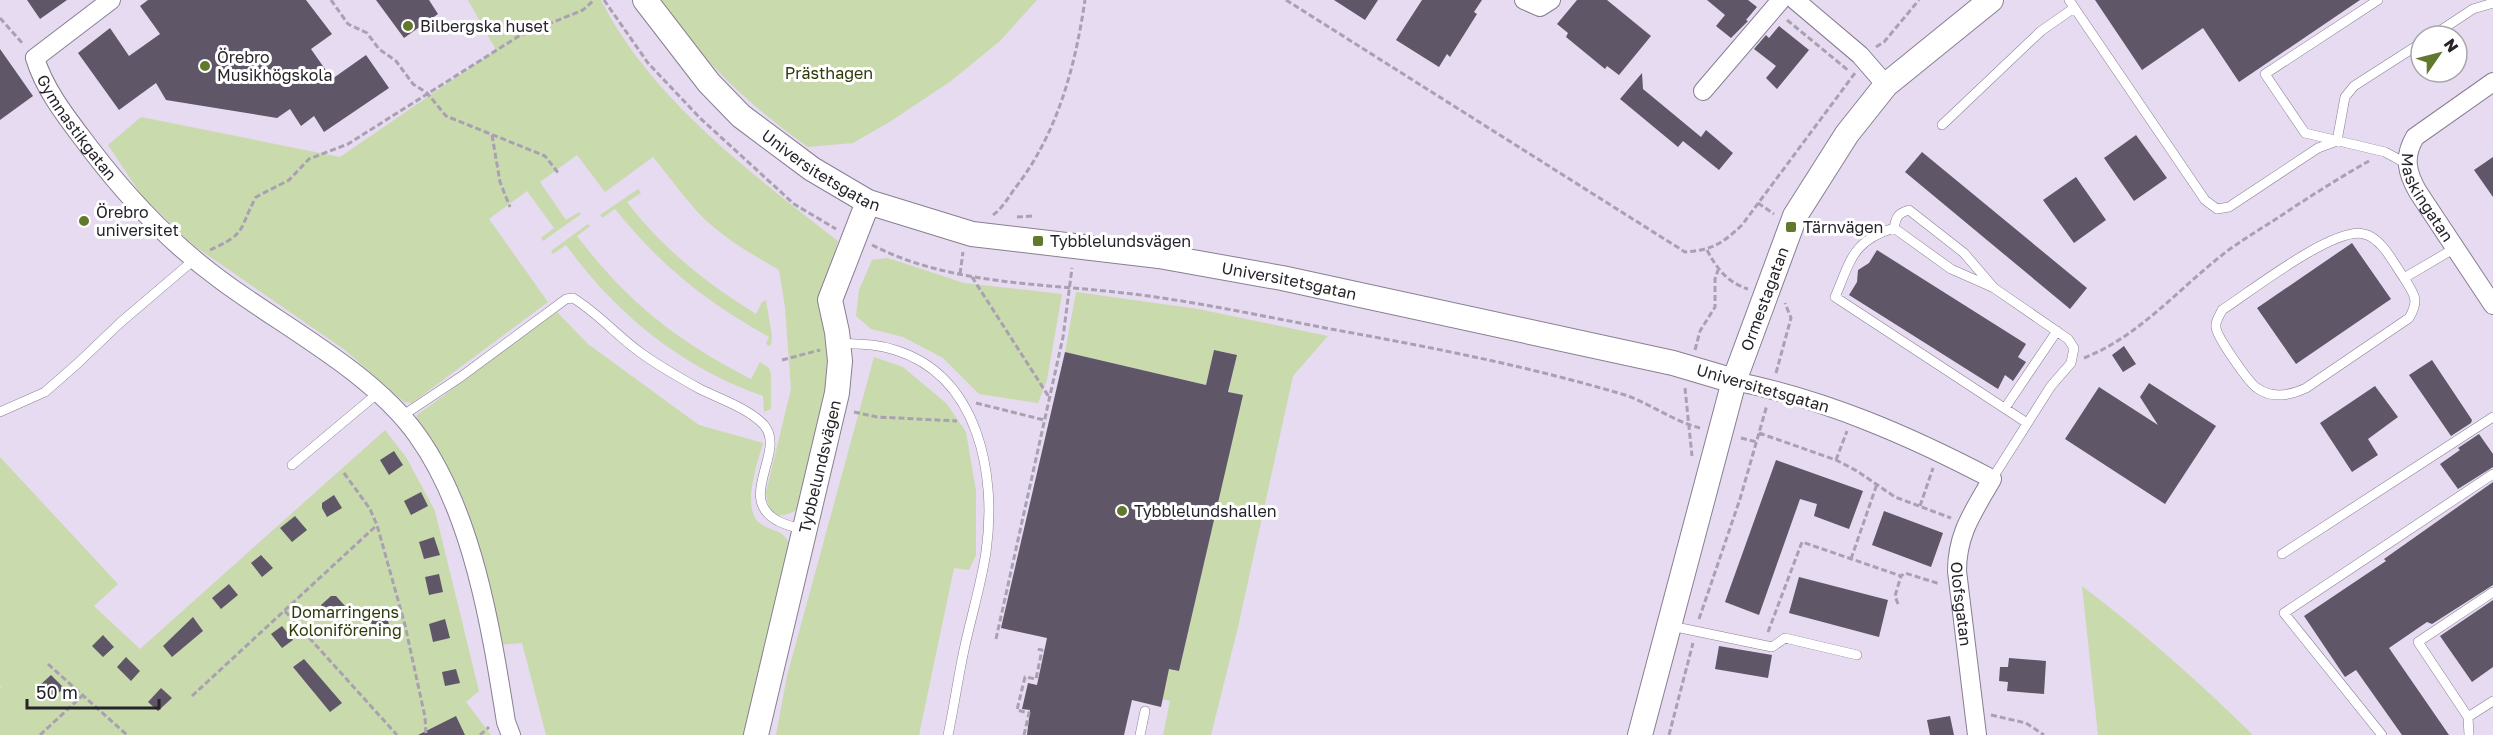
<svg xmlns="http://www.w3.org/2000/svg" width="2493" height="735" viewBox="0 0 2493 735" font-family="'Golos Text',sans-serif">
	<rect width="100%" height="100%" fill="#e6dbf1"/>
	<!-- green -->
	<path fill="#c9daad" d="M468 0H601C650 98 753 175 838 241L826 284 827 362 824 405 801 507C780 521 768 518 766 492L791 389 785 307 779 270C757 257 735 245 716 229 691 209 673 181 653 157L605 192 577 155 540 182 566 220 579 212 581 214 543 241 541 238 554 228 527 191 489 219 548 302 412 403 404 402 345 350 193 245 142 196 108 145 141 117 340 157 496 50Z
		M661 0H1037L1000 41 951 81 891 121 853 143 808 147C747 103 703 63 661 0Z
		M638 189 641 193 627 202C662 248 706 283 756 314L762 302 766 300 772 336 771 345 768 346 766 343 769 337C705 301 661 266 615 209L602 218 600 215Z
		M588 224 590 226 577 236C628 303 677 341 751 379L760 362 769 368 771 374V409L764 412 763 396C682 368 615 313 566 245L553 254 551 251Z
		M888 258 964 283 1062 294 1047 380 1038 403 979 394 943 358 903 337 871 329 856 316 859 290 872 260Z
		M1076 292 1198 309 1328 336 1293 376 1238 627 1211 735H1163L1170 701 1162 699 1169 669 1179 671 1242 396 1228 392 1237 355 1214 350 1206 385 1065 352Z
		M557 312 588 344 699 425 763 443C758 462 740 510 761 524 775 533 782 528 790 545L747 735H546L522 643 499 645 471 522 457 489 416 420 417 415Z
		M874 357 903 367 947 404 966 432 976 491V555L969 570 954 568 919 735H776L787 676Z
		M385 430 406 457 435 511 479 691 466 702 491 735H0V688L4 685 0 687V457L118 584 94 606 140 649Z
		M2082 586C2143 632 2199 682 2253 735H2098Z"/>
	<!-- building -->
	<path fill="#5f5668" d="M27 0H67L40 19Z
		M148 0H306L332 34 311 49 332 79 366 55 389 88 324 132 314 116 301 126 290 109 277 118 166 100 156 83 119 110 78 53 110 28 129 56 160 34 140 6Z
		M376 0H429L438 14 404 38Z
		M1334 0H1378L1365 20Z
		M1422 0H1482L1474 12 1477 14 1450 57 1447 54 1439 67 1396 40Z
		M1577 0H1607L1651 36 1619 75 1607 66 1605 69 1566 37 1568 33 1557 24Z
		M1707 0H1748L1757 7 1746 20 1748 21 1731 38 1716 26 1725 15Z
		M2095 0H2360L2239 82 2203 28 2142 70Z
		M1779 26 1809 50 1777 89 1766 78 1776 66 1754 49 1766 35 1769 38Z
		M0 49 33 96 0 120Z
		M1642 73 1643 89 1701 137 1706 130 1733 153 1719 170 1683 141 1678 147 1620 99Z
		M2136 135 2167 178 2134 201 2104 158Z
		M1922 152 2087 288 2070 309 1905 172Z
		M2493 157V197L2474 170Z
		M2076 177 2106 220 2074 243 2043 200Z
		M2352 243 2391 299 2296 364 2257 308Z
		M1877 250 2026 344 2018 357 2026 362 2013 381 2005 375 1998 389 1849 295 1857 282 1858 270 1869 263Z
		M2124 346 2136 364 2123 372 2112 355Z
		M1214 350 1237 355 1228 392 1243 395 1179 671 1169 669 1161 707 1132 700 1124 735H1027L1030 710 1022 709 1028 683 1037 685 1047 638 1001 628 1065 352 1206 385Z
		M2432 360 2472 420 2471 423 2451 436 2409 375Z
		M2149 383 2216 426 2165 504 2065 439 2099 387 2158 425 2140 397Z
		M2375 386 2398 417 2368 439 2378 455 2352 472 2320 423Z
		M2479 434 2493 454V467L2458 489 2440 464 2460 450 2458 448Z
		M394 451 403 465 389 475 380 460Z
		M1776 460 1863 491 1849 529 1814 516 1817 504 1800 499 1759 615 1725 602Z
		M2493 482V585L2432 624 2427 622 2389 648 2449 735H2402L2356 670 2345 677 2304 616 2386 561 2384 559Z
		M421 492 428 506 411 515 404 501Z
		M334 495 342 508 327 517 322 508V503Z
		M1884 511 1943 533 1931 567 1872 545Z
		M295 516 307 530 292 542 280 528Z
		M434 537 440 555 424 559 419 542Z
		M261 555 273 568 262 577 251 563Z
		M439 574 443 592 429 595 425 577Z
		M1799 577 1888 600 1879 637 1789 613Z
		M229 584 238 595 221 609 212 598Z
		M331 596H336L345 606 332 618 321 605Z
		M2493 600V667L2472 682 2440 636Z
		M385 607 389 625 373 629 368 611Z
		M193 617 203 631 172 657 163 646Z
		M445 619 450 638 433 642 429 624Z
		M282 626 293 640 282 648 271 634Z
		M103 635 114 647 103 657 92 646Z
		M1719 646 1772 655 1768 678 1715 669Z
		M126 657 140 671 131 681 117 667Z
		M2009 658 2046 661 2044 694 2007 691 2008 682 1999 681 2000 667H2008Z
		M304 659 342 703 330 712 293 667Z
		M456 669 460 683 445 686 442 672Z
		M51 675 64 688 53 698 40 685Z
		M161 688 172 698 158 711 148 702Z
		M456 716 465 735H418Z
		M1950 716 1954 735H1930L1927 720Z"/>
	<g fill="none" stroke-linecap="round" stroke-linejoin="round">
		<!-- lane casing -->
		<g stroke="#887f92" stroke-width="10">
			<path id="lane" d="M2069 0 2205 200 2217 209 2229 207 2318 148 2337 141 2345 97 2354 86 2421 43
				M2378 0 2265 74 2305 133 2385 152 2407 164
				M2432 36 2473 9 2493 3
				M1942 125 2041 31 2074 8
				M1894 228C1852 241 1851 260 1835 297L2027 423
				M2404 278C2414 294 2420 300 2409 318L2306 388C2291 395 2272 399 2257 388 2249 383 2216 336 2216 327 2215 321 2220 315 2222 310 2250 292 2334 226 2364 234 2382 238 2394 264 2404 278L2455 248
				M841 343C859 344 877 344 895 350 979 376 997 475 986 552 981 585 971 617 964 650 958 678 954 707 948 735
				M2005 408 2057 331
				M0 412 45 392 78 363 121 322 195 259
				M402 416 462 376 566 299 573 298C598 313 617 336 641 353 659 366 680 378 700 389 720 399 748 408 764 425 787 452 735 498 778 521 785 525 795 527 804 530
				M292 465 378 393
				M1992 479 2051 386 2071 363 2074 348 2068 339 1994 288 1964 253 1909 210C1898 213 1896 217 1894 228L1951 269 1994 288
				M2282 554 2493 417
				M2493 592 2418 642 2468 717 2493 701
				M1671 626 1772 647 1785 638 1857 655
				M2468 717 2469 735
				M1140 735 1145 711
				M2382 735 2284 613 2493 474"/>
		</g>
		<!-- street casing -->
		<g stroke="#887f92" stroke-width="20">
			<g id="street">
				<path id="s1" d="M111 0 35 58C45 91 68 119 89 147 127 197 171 244 222 281 284 327 372 372 417 435 473 513 491 628 506 722L511 735"/>
				<path d="M1524 0 1540 7 1551 0"/>
				<path d="M1795 0 1860 55 1886 85"/>
				<path id="s2" d="M2493 82 2415 137C2403 157 2407 173 2418 192L2493 305"/>
				<path d="M1703 91 1781 0"/>
				<path id="s3" d="M1734 381C1825 399 1910 436 1992 479 1974 511 1957 533 1957 571L1977 735"/>
			</g>
		</g>
		<!-- secondary casing -->
		<g stroke="#887f92" stroke-width="26">
			<g id="secondary">
				<path id="s4" d="M645 0 709 83 741 116 812 169 868 202 972 234 1159 256 1282 278 1673 363 1734 381"/>
				<path id="s5" d="M756 735 837 393 840 361 837 332 830 300 868 202"/>
				<path id="s6" d="M1640 735 1734 381 1795 216 1847 134 1886 85 1991 0"/>
			</g>
		</g>
		<!-- path -->
		<path stroke="#a9a0b1" stroke-width="3" stroke-dasharray="6 3" stroke-linecap="butt" d="M331 0 348 24 367 33 379 49 396 61 413 84 427 93 446 116 545 156 559 174
			M604 0 648 63 700 118 794 204 836 229
			M1286 0 1685 252C1712 250 1722 244 1742 225L1855 73
			M0 18 24 45
			M1787 20 1849 71
			M1876 47 1884 42 1919 0
			M492 135 500 182 510 207
			M1758 203 1774 214
			M993 215C1002 209 1009 196 1016 187 1058 132 1075 67 1085 0
			M1017 217 1033 216
			M872 245C952 286 1046 283 1133 294 1205 303 1276 319 1347 332 1440 349 1535 368 1625 395 1651 404 1673 421 1700 428
			M210 250C248 233 238 230 256 197L289 180 309 159 348 144 519 36 583 10 594 0
			M1707 250C1717 269 1727 282 1748 289
			M960 274 963 252
			M972 277 1049 397
			M1695 350 1700 331 1715 307V279L1718 270
			M2084 358C2140 336 2179 288 2226 252 2242 240 2259 230 2276 219 2306 199 2337 179 2369 161
			M782 360 820 350
			M1776 373 1791 318 1785 303
			M1685 388 1692 456
			M976 403 1044 420
			M854 412 877 417 957 421
			M1759 433 1836 460 1857 471 1895 497 1951 518
			M1741 438 1757 442
			M1836 460 1847 431
			M344 473 370 509 377 525 405 625 425 717 426 735
			M1920 506 1933 468
			M1851 559 1877 484
			M1898 604 1895 596 1901 576
			M285 611 397 735
			M1699 619 1740 499 1767 405
			M1768 632 1802 542 1901 576 1905 573 1940 584
			M996 639 1063 337 1072 268
			M48 664 127 735
			M192 696 377 525
			M1991 715 2026 723 2044 735
			M40 735 82 696
			M480 735 489 727
			M1024 735 1029 713 1017 710 1025 677 1036 679 1042 650 1037 649
			M1669 735 1693 643"/>
		<!-- lane -->
		<use href="#lane" stroke="#fff" stroke-width="9"/>
		<!-- street -->
		<use href="#street" stroke="#fff" stroke-width="18"/>
		<!-- secondary -->
		<use href="#secondary" stroke="#fff" stroke-width="24"/>
	</g>
	<!-- markers -->
	<g fill="#61792c" stroke="#fff" stroke-width="2">
		<circle cx="408" cy="26" r="6"/>
		<circle cx="205" cy="66" r="6"/>
		<circle cx="84" cy="221" r="6"/>
		<rect x="1785" y="221" width="12" height="12" rx="3"/>
		<rect x="1032" y="235" width="12" height="12" rx="3"/>
		<circle cx="1122" cy="511" r="6"/>
	</g>
	<g text-anchor="middle" dominant-baseline="central" stroke-width="6" stroke-linejoin="round" paint-order="stroke">
		<!-- poi labels -->
		<g font-size="16" fill="#27232b" stroke="#fff" text-anchor="start">
			<text x="420" y="26">Bilbergska huset</text>
			<text x="217" y="57">Örebro<tspan x="217" dy="18">Musikhögskola</tspan></text>
			<text x="96" y="212">Örebro<tspan x="96" dy="18">universitet</tspan></text>
			<text x="1803" y="227">Tärnvägen</text>
			<text x="1050" y="241">Tybblelundsvägen</text>
			<text x="1134" y="511">Tybblelundshallen</text>
		</g>
		<!-- park labels -->
		<g font-size="16" fill="#2c3a08" stroke="#fff">
			<text x="829" y="73">Prästhagen</text>
			<text x="345" y="612">Domarringens<tspan x="345" dy="18">Koloniförening</tspan></text>
		</g>
		<!-- street labels -->
		<g font-size="16" fill="#27232b" stroke="#fff">
			<text stroke="none"><textPath href="#s1" startOffset="177">Gymnastikgatan</textPath></text>
			<text stroke="none"><textPath href="#s4" startOffset="248">Universitetsgatan</textPath></text>
			<text stroke="none"><textPath href="#s2" startOffset="162">Maskingatan</textPath></text>
			<text stroke="none"><textPath href="#s4" startOffset="734">Universitetsgatan</textPath></text>
			<text stroke="none"><textPath href="#s6" startOffset="454">Ormestagatan</textPath></text>
			<text transform="translate(1763 388) rotate(16)">Universitetsgatan</text>
			<text stroke="none"><textPath href="#s5" startOffset="276">Tybbelundsvägen</textPath></text>
			<text stroke="none"><textPath href="#s3" startOffset="410">Olofsgatan</textPath></text>
		</g>
	</g>
	<!-- north arrow -->
	<g transform="translate(2439 54) rotate(55)"><circle r="28" fill="#ffffff" stroke="#a9a7aa" stroke-width="1.5"/>
	<path d="M0-4.5L10 22L0 15L-10 22Z" fill="#61792c"/>
	<text y="-9" font-size="16" font-weight="bold" text-anchor="middle" fill="#27232b">N</text>
	</g>
	<!-- scale -->
	<path d="M27 699v9h132v-9" fill="none" stroke="#27232b" stroke-width="3"/>
	<text x="36" y="699" font-size="18" fill="#27232b" stroke="#ffffff" stroke-width="4.5" paint-order="stroke">50 m</text>
</svg>
